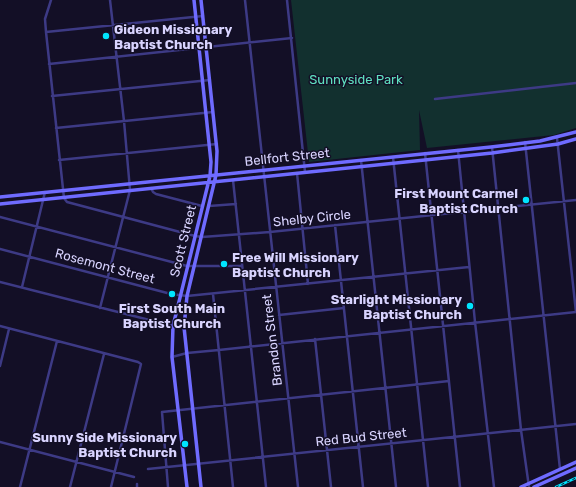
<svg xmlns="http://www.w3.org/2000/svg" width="576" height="487" viewBox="0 0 576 487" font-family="Rubik,sans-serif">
	<rect width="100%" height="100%" fill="#130f26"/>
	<!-- green -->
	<path fill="#12302f" d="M291 0H576V128L554 135 427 148 419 110 420 150 309 162Z"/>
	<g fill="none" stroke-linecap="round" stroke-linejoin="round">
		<!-- street -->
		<path stroke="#3d3a85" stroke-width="2.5" d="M51 0 45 19 46 32 64 198 67 202 195 236 202 237 270 232 576 200
			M245 0 298 487
			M287 0 305 172
			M46 32 203 16
			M49 64 292 38
			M52 96 210 80
			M435 99 576 83
			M56 128 213 112
			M557 138 576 312
			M525 142 560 469
			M492 147 521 430 529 487
			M458 150 475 322 494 487
			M425 153 460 487
			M393 157 428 487
			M59 160 217 144
			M361 160 396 487
			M297 173 308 284
			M233 180 266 487
			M151 188 153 192 156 194 202 206
			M209 206 236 204
			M0 217 187 266H242
			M335 225 363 487
			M0 249 171 294 187 296 469 267
			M0 282 173 326 184 327
			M22 287 45 192
			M213 294 233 487
			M100 308 130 190 124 121 110 0
			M279 315 344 308
			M0 326 138 362 141 364 111 487
			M315 339 331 487
			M172 357 187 353 219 350 576 312
			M0 366 9 329
			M0 442 134 477
			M148 469 576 424
			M20 487 57 341
			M70 487 104 354
			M137 487V484
			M168 487 162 412 449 381"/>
		<!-- secondary -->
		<path stroke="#6f6bff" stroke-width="3.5" d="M201 0 217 151 216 175 187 296 184 327 201 487
			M0 197 491 147 540 141 576 132
			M0 204 492 153 558 144 576 139
			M187 487 172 357 173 326 210 176 211 162 194 0
			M521 487 576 462
			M534 487 576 468"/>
		<!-- rail casing -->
		<g stroke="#00e5ff" stroke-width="2.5">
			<path id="rail" d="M556 487 576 478"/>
		</g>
		<!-- rail -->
		<use href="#rail" stroke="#130f26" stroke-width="1" stroke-dasharray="3" stroke-linecap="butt"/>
	</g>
	<!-- markers -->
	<g fill="#00e5ff" stroke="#130f26" stroke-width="1.5">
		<circle cx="106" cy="36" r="4"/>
		<circle cx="526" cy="200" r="4"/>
		<circle cx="224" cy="264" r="4"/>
		<circle cx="172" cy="294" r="4"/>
		<circle cx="470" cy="306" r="4"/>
		<circle cx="185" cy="444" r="4"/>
	</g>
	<g text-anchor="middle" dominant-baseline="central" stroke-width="3" stroke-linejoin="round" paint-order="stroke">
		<!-- poi labels -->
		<g font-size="13" font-weight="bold" fill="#d9d4ff" stroke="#130f26" text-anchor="end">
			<text x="114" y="29" text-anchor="start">Gideon Missionary<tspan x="114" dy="15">Baptist Church</tspan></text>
			<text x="518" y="193">First Mount Carmel<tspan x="518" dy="15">Baptist Church</tspan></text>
			<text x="232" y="257" text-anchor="start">Free Will Missionary<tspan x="232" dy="15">Baptist Church</tspan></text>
			<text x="462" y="299">Starlight Missionary<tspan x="462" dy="15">Baptist Church</tspan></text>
			<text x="172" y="308" text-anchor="middle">First South Main<tspan x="172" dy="15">Baptist Church</tspan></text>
			<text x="177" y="437">Sunny Side Missionary<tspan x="177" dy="15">Baptist Church</tspan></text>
		</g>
		<!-- park labels -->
		<g font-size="13" fill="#5fe0c0" stroke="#130f26">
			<text x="356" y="79">Sunnyside Park</text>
		</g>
		<!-- street labels -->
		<g font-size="13" fill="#d9d4ff" stroke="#130f26">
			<text transform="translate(287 157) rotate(-6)">Bellfort Street</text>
			<text transform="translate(312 218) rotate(-6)">Shelby Circle</text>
			<text transform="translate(183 241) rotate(-76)">Scott Street</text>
			<text transform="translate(105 266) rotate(15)">Rosemont Street</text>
			<text transform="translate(272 340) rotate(-97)">Brandon Street</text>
			<text transform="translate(361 437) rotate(-6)">Red Bud Street</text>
		</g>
	</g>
</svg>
